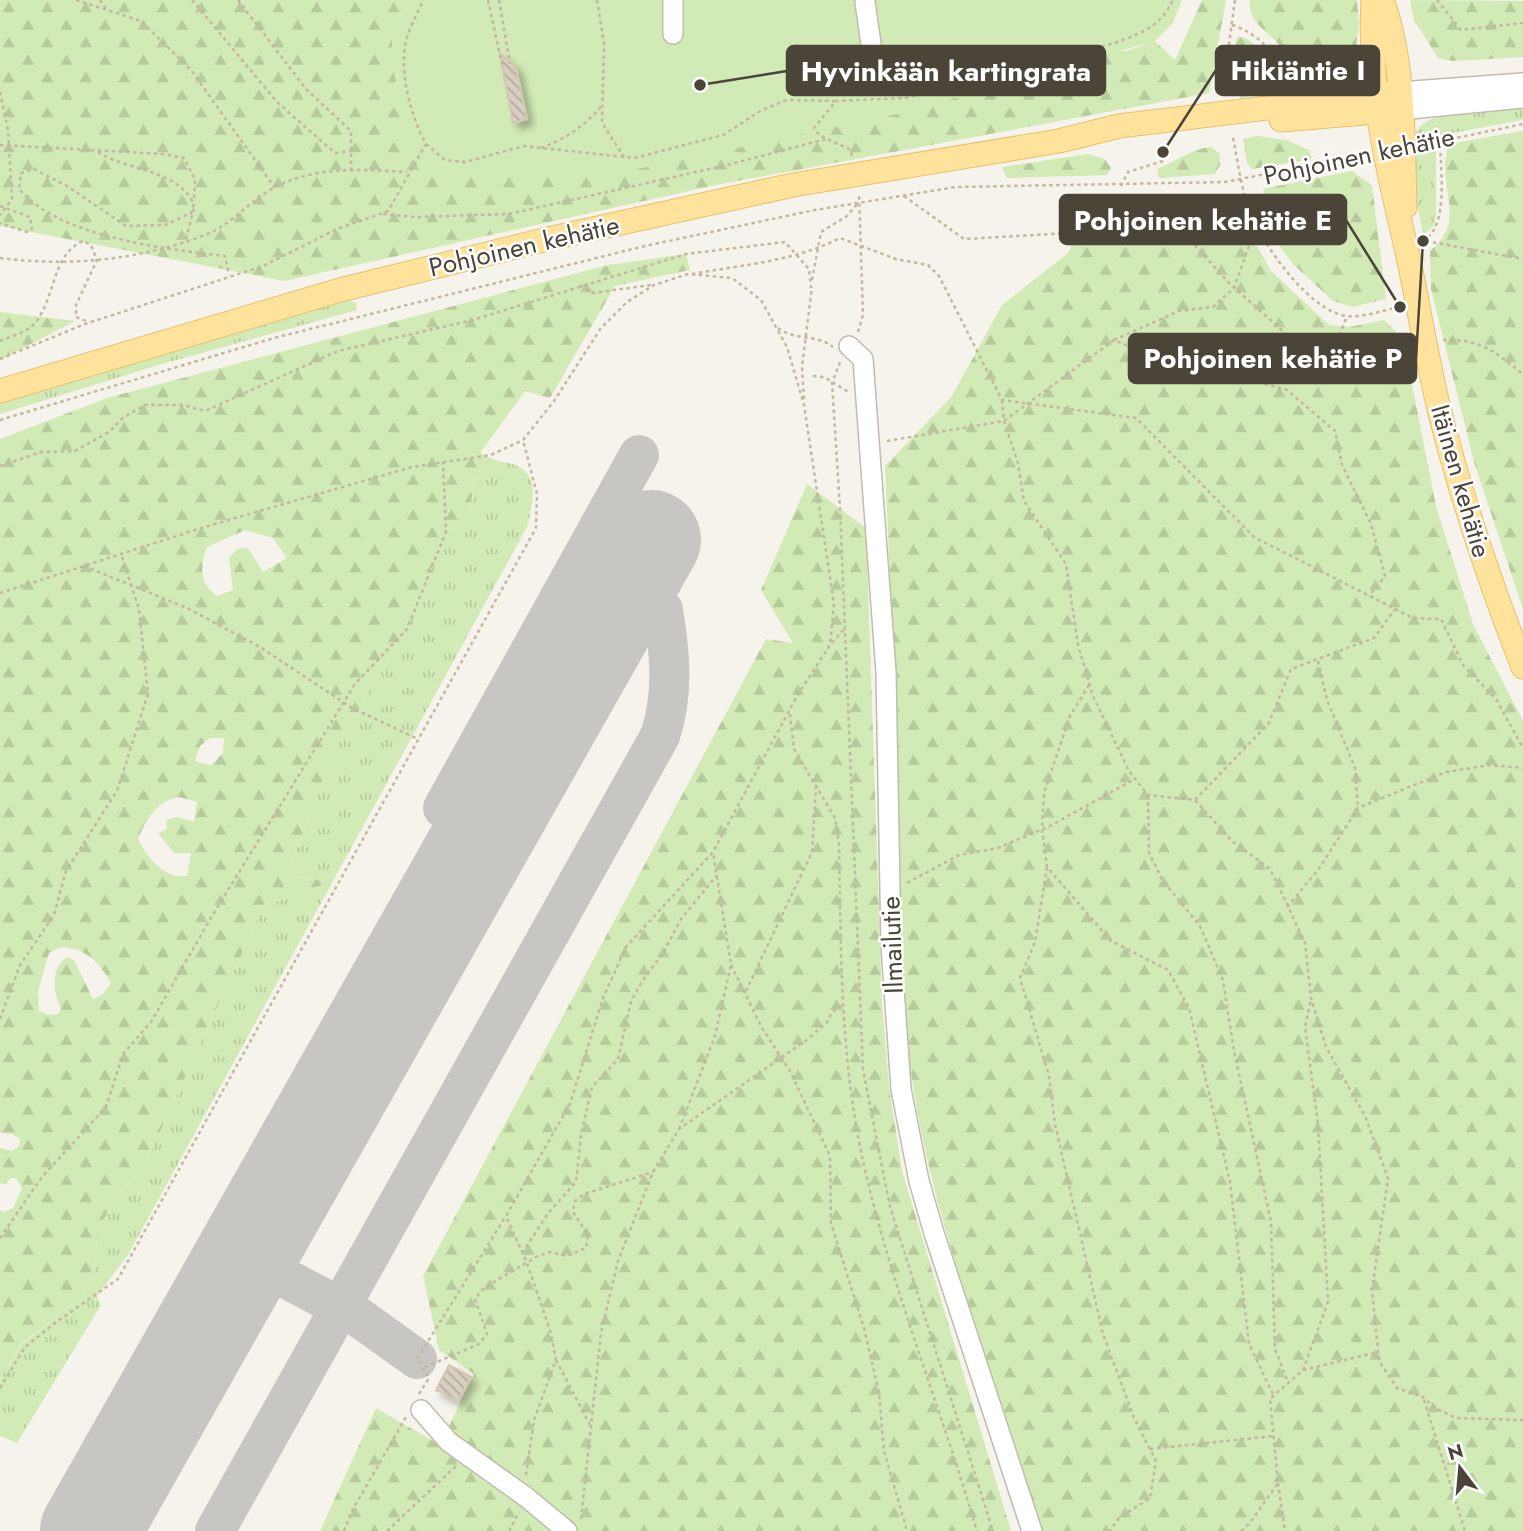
<svg xmlns="http://www.w3.org/2000/svg" width="1523" height="1531" viewBox="0 0 1523 1531" font-family="Jost,sans-serif">
	<defs>
		<pattern id="grass-tufts" width="24" height="20" patternUnits="userSpaceOnUse" patternTransform="scale(1.75)"><rect width="24" height="20" fill="#d2eab5"/><path d="M3 7l-1-3M5 7V3M7 7l1-3M15 17l-1-3M17 17v-4M19 17l1-3" fill="none" stroke="#b6ca9c"/></pattern>
		<pattern id="forest-firs" width="22" height="20" patternUnits="userSpaceOnUse" patternTransform="scale(1.75)"><rect width="22" height="20" fill="#d2eab5"/><path d="M5 1l3.5 6h-7zM16 11l3.5 6h-7z" fill="#b6ca9c"/></pattern>
		<pattern id="building-back-hatch" width="6" height="6" patternUnits="userSpaceOnUse" patternTransform="scale(1.75)"><rect width="6" height="6" fill="#d8cfc1"/><path d="M-1 5l2 2M0 0l6 6M5-1l2 2" fill="none" stroke="#b1aa9e"/></pattern>
		<filter id="shadow"><feDropShadow dx="6" dy="6" stdDeviation="3.5" flood-color="#0004"/></filter>
	</defs>
	<rect width="100%" height="100%" fill="#f6f3ec"/>
	<!-- grass -->
	<path fill="url(#grass-tufts)" d="M1523 106V120L1414 140C1416 106 1498 109 1523 106Z
		M1429 146 1436 151V217L1434 226 1423 235 1413 181 1412 152Z
		M349 300 356 303 357 310 162 364 0 414V404L41 390Z
		M500 462C541 465 535 496 527 527L128 1255 97 1296 101 1305 17 1443 0 1436V1378L22 1344 82 1297 94 1273 98 1227 151 1151 266 901 330 881 286 876 336 748 407 629 446 532 468 519 475 480Z"/>
	<!-- forest -->
	<path fill="url(#forest-firs)" fill-rule="evenodd" d="M0 0H409L392 31 1127 51 1155 41 1175 60 1202 0H1226L1209 93 716 185 284 281 0 226Z
		M1250 0H1357L1359 22 1353 72C1338 86 1322 86 1303 80 1296 68 1289 57 1280 46 1268 31 1247 22 1250 0Z
		M1410 0 1523 1V57L1453 61 1438 58 1414 20Z
		M1238 36C1264 42 1270 67 1272 90L1240 99 1233 50Z
		M1523 131V609L1474 462 1431 289 1430 251C1469 219 1436 188 1448 147L1459 142Z
		M1257 136 1287 140 1309 150 1312 159 1252 169 1247 163 1243 139Z
		M1211 147 1220 154V165L1215 174 1159 178 1157 169C1175 162 1193 148 1211 147Z
		M1088 154 1105 159 1111 168 1107 175 1007 178 1002 167Z
		M1352 171 1372 185 1386 299 1353 307 1333 301 1293 264 1270 233 1263 189Z
		M1095 194H1206L1224 203 1244 223 1271 271 1329 325 1349 327 1384 320 1403 339 1436 506 1473 624 1523 721V1531H1037C1028 1496 1020 1460 1009 1426 971 1313 930 1199 912 1080 898 988 900 891 898 798 895 687 890 577 885 466L952 396 1002 305 1068 253Z
		M686 254 690 270 615 286 550 398 525 391 480 453 500 462 475 480 468 519 446 532 407 629 336 748 286 876 332 881 276 902 266 901 151 1151 98 1227 94 1273 82 1297 22 1343 0 1378V1210L4 1212 13 1208 22 1188 16 1178H10L6 1185 0 1183V1148L12 1151 19 1146 20 1139 12 1134 0 1133V439L107 398 608 265ZM245 530 273 538 287 558 263 572 248 548 238 549 229 557 233 590 217 596C199 583 200 566 207 547ZM210 738H224L223 753 211 765 195 761 200 746ZM179 797 197 802 194 822 177 817 166 820 167 829 158 833 174 853H191L187 876C165 880 145 856 138 838 148 818 156 801 179 797ZM61 947C86 948 99 962 111 983L103 994 93 999 74 960 67 957C50 969 53 991 61 1009L58 1014 48 1015 39 1011 38 991 49 953Z
		M0 312 75 321 0 360Z
		M807 484 866 528 882 1002 889 1087 902 1171 1011 1531H320L376 1408 440 1445 474 1374 439 1350 423 1276 766 639 793 643 761 590Z"/>
	<!-- park -->
	<path fill="#d2eab5" d="M409 0H1182L1173 23 1155 41 902 113 618 173 469 174 436 171 418 157 406 132 392 63V31Z"/>
	<g fill="none" stroke-linecap="round" stroke-linejoin="round">
		<!-- taxiway -->
		<path stroke="#c8c6c3" stroke-width="40" d="M443 808 639 455
			M245 1257 357 1316 417 1359
			M215 1531 660 736C674 694 670 653 663 610L625 586"/>
		<!-- runway -->
		<path stroke="#c8c6c3" stroke-width="100" d="M90 1531 651 540"/>
	</g>
	<!-- building -->
	<path fill="url(#building-back-hatch)" stroke="#d3c7b4" stroke-width="2" filter="url(#shadow)" d="M500 53 516 68 527 119 513 123Z
		M449 1365 471 1377 458 1401 436 1390Z"/>
	<g fill="none" stroke-linecap="round" stroke-linejoin="round">
		<!-- minor casing -->
		<g stroke="#c2bbae" stroke-width="22">
			<path id="minor" d="M673 0V34
				M865 2 874 65
				M1399 92 1523 83
				M1400 110 1523 98
				M849 346 863 359 886 672 891 945 901 1089 919 1181 934 1233 1032 1531
				M421 1410 449 1442 526 1497 567 1531"/>
		</g>
		<!-- major casing -->
		<g stroke="#e6c16a" stroke-width="25">
			<path id="major" d="M1373 0C1368 86 1386 164 1406 247 1418 301 1426 355 1439 409 1461 497 1490 583 1523 667
				M1382 0C1405 61 1403 142 1405 207
				M1281 120 1400 110
				M0 391 340 290 548 239 793 185 1059 141 1119 126 1399 92"/>
		</g>
		<!-- path -->
		<path stroke="#c4b79f" stroke-width="2.5" stroke-dasharray="3.5 3.5" stroke-linecap="butt" d="M76 0 141 21 191 70 275 188
			M100 0 106 9
			M192 0 277 102 335 153 351 151
			M238 0 306 89 351 131V170
			M488 0 502 65
			M499 0 510 64
			M597 0 604 44 602 123 624 157
			M1437 0 1461 30 1523 23
			M1232 25C1263 35 1277 57 1290 86
			M0 92 8 130 12 199 0 215
			M1227 94V58L1235 0
			M1233 138C1238 162 1241 188 1250 212 1262 244 1310 312 1347 316 1364 318 1383 310 1400 307
			M426 144 445 160 465 162 524 146 634 158 723 135 762 110 787 100 835 101
			M0 145 163 154 184 158 195 179 194 202
			M1423 145 1523 124
			M541 148C567 138 583 127 601 107
			M98 152C127 171 177 169 194 204L191 213 165 225 126 226 67 186 34 169 21 173 19 189C59 237 165 249 225 256L229 275
			M852 156 851 150 819 135 814 128 836 101 905 98 1115 43C1142 33 1160 27 1173 0
			M1121 186 1128 172 1163 161 1171 151
			M904 196 964 239 1121 230 1189 239 1230 284 1303 349
			M0 206 30 217 32 229 27 232 0 223
			M383 214 415 217 509 214 727 165 826 139
			M186 239 194 208
			M1422 241C1450 229 1440 167 1440 140
			M1426 241 1523 259
			M0 258C70 267 139 260 205 235 227 226 240 212 258 198 302 165 355 169 407 172
			M692 274C742 265 795 261 840 238L896 259 928 265 939 276 1002 400 1136 418 1254 537 1413 618 1441 619 1463 665 1496 699 1523 748
			M812 280 821 232 847 216 859 202
			M580 285 593 293 651 285
			M778 328C795 341 818 334 833 347
			M858 332 863 315 859 193
			M1114 340 1179 311 1213 307 1234 288 1256 226
			M1443 340C1481 339 1494 351 1523 374
			M0 341C11 336 26 333 34 324 56 299 51 255 83 241L91 245 97 260 76 305V317L89 322
			M0 359 85 324 263 266 337 229 388 211 426 144C412 119 400 76 405 47 407 31 417 15 423 0
			M840 362 832 383 840 509 863 1070 890 1207 993 1531
			M813 376 824 377 850 393
			M1202 377 1247 379 1287 390 1335 431 1342 465 1371 524 1385 576 1369 596
			M804 399 802 367 812 287
			M1002 400 1004 421 1018 463 1024 501 1066 564 1078 645 1093 696 1129 771 1148 795 1195 800 1232 841 1270 869 1278 885 1305 943 1311 998 1326 1047 1365 1116 1388 1178 1372 1290 1379 1361 1397 1388 1423 1397 1435 1408 1456 1418 1523 1420
			M0 420 274 338 645 246 815 210 956 187 1225 182 1368 154
			M887 441 1004 421 1114 340 1197 376 1337 342 1347 316
			M0 466 41 452 75 451 109 432 124 417 145 405H183L205 411 338 351 473 320 686 254 785 242 809 269 811 288
			M84 566 187 608 260 647 352 708 418 739
			M0 593 211 525 412 467 491 455 523 440 554 401 601 328 627 302 654 285 688 274 732 278 761 300 787 347 804 405 834 604 830 645 797 696 713 852 626 947 603 998 570 1104 506 1216 527 1263 550 1330 556 1360 534 1420 526 1475
			M832 643 844 629
			M1318 661 1327 700 1355 768 1358 808
			M1089 685 1070 716 1044 793 1042 829 1047 867 1111 941 1168 970 1189 1008 1230 1182 1249 1344 1273 1394
			M790 714 794 749 835 818 839 844C841 950 840 1057 863 1161 891 1287 941 1408 977 1531
			M1148 795 1149 853 1163 881 1200 926 1223 980 1234 1051 1271 1222 1275 1349 1288 1382
			M1195 800 1269 723 1291 669 1374 638 1395 609
			M1047 867 1035 942 1020 978 1049 1076 1055 1124 1103 1334 1134 1418 1156 1461 1150 1498 1119 1518 1110 1531
			M907 883 959 855 998 848 1050 826 1135 779
			M1287 907 1318 870 1358 808 1446 772 1490 765 1523 768
			M731 965 762 1028 790 1071 830 1156 831 1223 864 1328 879 1393 884 1451 907 1531
			M746 991 812 852 816 787
			M0 1019 20 965 54 915 66 871 117 791 148 694 139 609 121 554
			M679 1129 715 1036 731 965 713 852
			M0 1238 42 1177 106 1107 123 1054 151 1022 212 916 355 684 407 629 446 532 443 462
			M522 1253 549 1212 576 1182 581 1135 592 1087 618 1059 631 1001 645 977 662 955 681 919 717 875
			M556 1360 590 1425
			M425 1367 479 1344 487 1334 475 1299 484 1288 538 1256 550 1252 567 1256 586 1248 588 1235 573 1212 575 1201 584 1194 653 1172
			M1303 1370 1378 1352
			M0 1388 25 1347 55 1323 118 1279 536 528 537 494 523 440
			M419 1394 429 1378 417 1359 506 1216
			M1424 1400 1465 1531
			M1150 1449 1274 1436
			M1278 1483 1285 1531
			M581 1519 601 1333 618 1261 653 1172 679 1129 808 1039 828 1021 832 1012 843 1005
			M344 1531 353 1509 406 1417
			M387 1531 456 1466
			M509 1531 519 1512
			M1241 1531 1250 1523 1278 1483 1270 1399 1303 1370 1328 1302 1318 1124 1305 1027 1311 999"/>
		<!-- minor -->
		<use href="#minor" stroke="#fff" stroke-width="19"/>
		<!-- major -->
		<use href="#major" stroke="#ffe39c" stroke-width="23"/>
	</g>
	<g text-anchor="middle" dominant-baseline="central" stroke-width="5" stroke-linejoin="round" paint-order="stroke">
		<!-- street labels -->
		<g font-size="26" fill="#4b4439" stroke="#fff">
			<text transform="translate(1359 156) rotate(-12)">Pohjoinen kehätie</text>
			<text transform="translate(524 246) rotate(-13)">Pohjoinen kehätie</text>
			<text transform="translate(1461 481) rotate(74)">Itäinen kehätie</text>
			<text transform="translate(892 945) rotate(-92)">Ilmailutie</text>
		</g>
	</g>
	<!-- callouts -->
	<path fill="none" stroke="#4b4439" stroke-width="2.5" d="M1163 152L1216 70M700 85L787 71M1400 307L1346 220M1423 241L1416 358"/>
	<g fill="#4b4439" stroke="#fff" stroke-width="2.5">
		<circle cx="1163" cy="152" r="7"/>
		<circle cx="700" cy="85" r="7"/>
		<circle cx="1400" cy="307" r="7"/>
		<circle cx="1423" cy="241" r="7"/>
	</g>
	<g fill="#4b4439" stroke="#4b4439" stroke-width="2.5">
		<rect x="1216" y="46" width="163" height="49" rx="7"/>
		<rect x="787" y="46" width="318" height="49" rx="7"/>
		<rect x="1060" y="195" width="286" height="49" rx="7"/>
		<rect x="1129" y="334" width="287" height="49" rx="7"/>
	</g>
	<g font-size="28" text-anchor="middle" font-weight="bold" fill="#fff">
		<text x="1298" y="80">Hikiäntie I</text>
		<text x="946" y="81">Hyvinkään kartingrata</text>
		<text x="1203" y="230">Pohjoinen kehätie E</text>
		<text x="1273" y="368">Pohjoinen kehätie P</text>
	</g>
	<!-- north arrow -->
	<g transform="translate(1460 1468) rotate(344)" stroke="#ffffff" stroke-width="5" paint-order="stroke">
	<path d="M0-5L12 26L0 18L-12 26Z" fill="#4b4439"/>
	<text y="-10" font-size="19" font-weight="bold" text-anchor="middle" fill="#4b4439">N</text>
	</g>
</svg>
